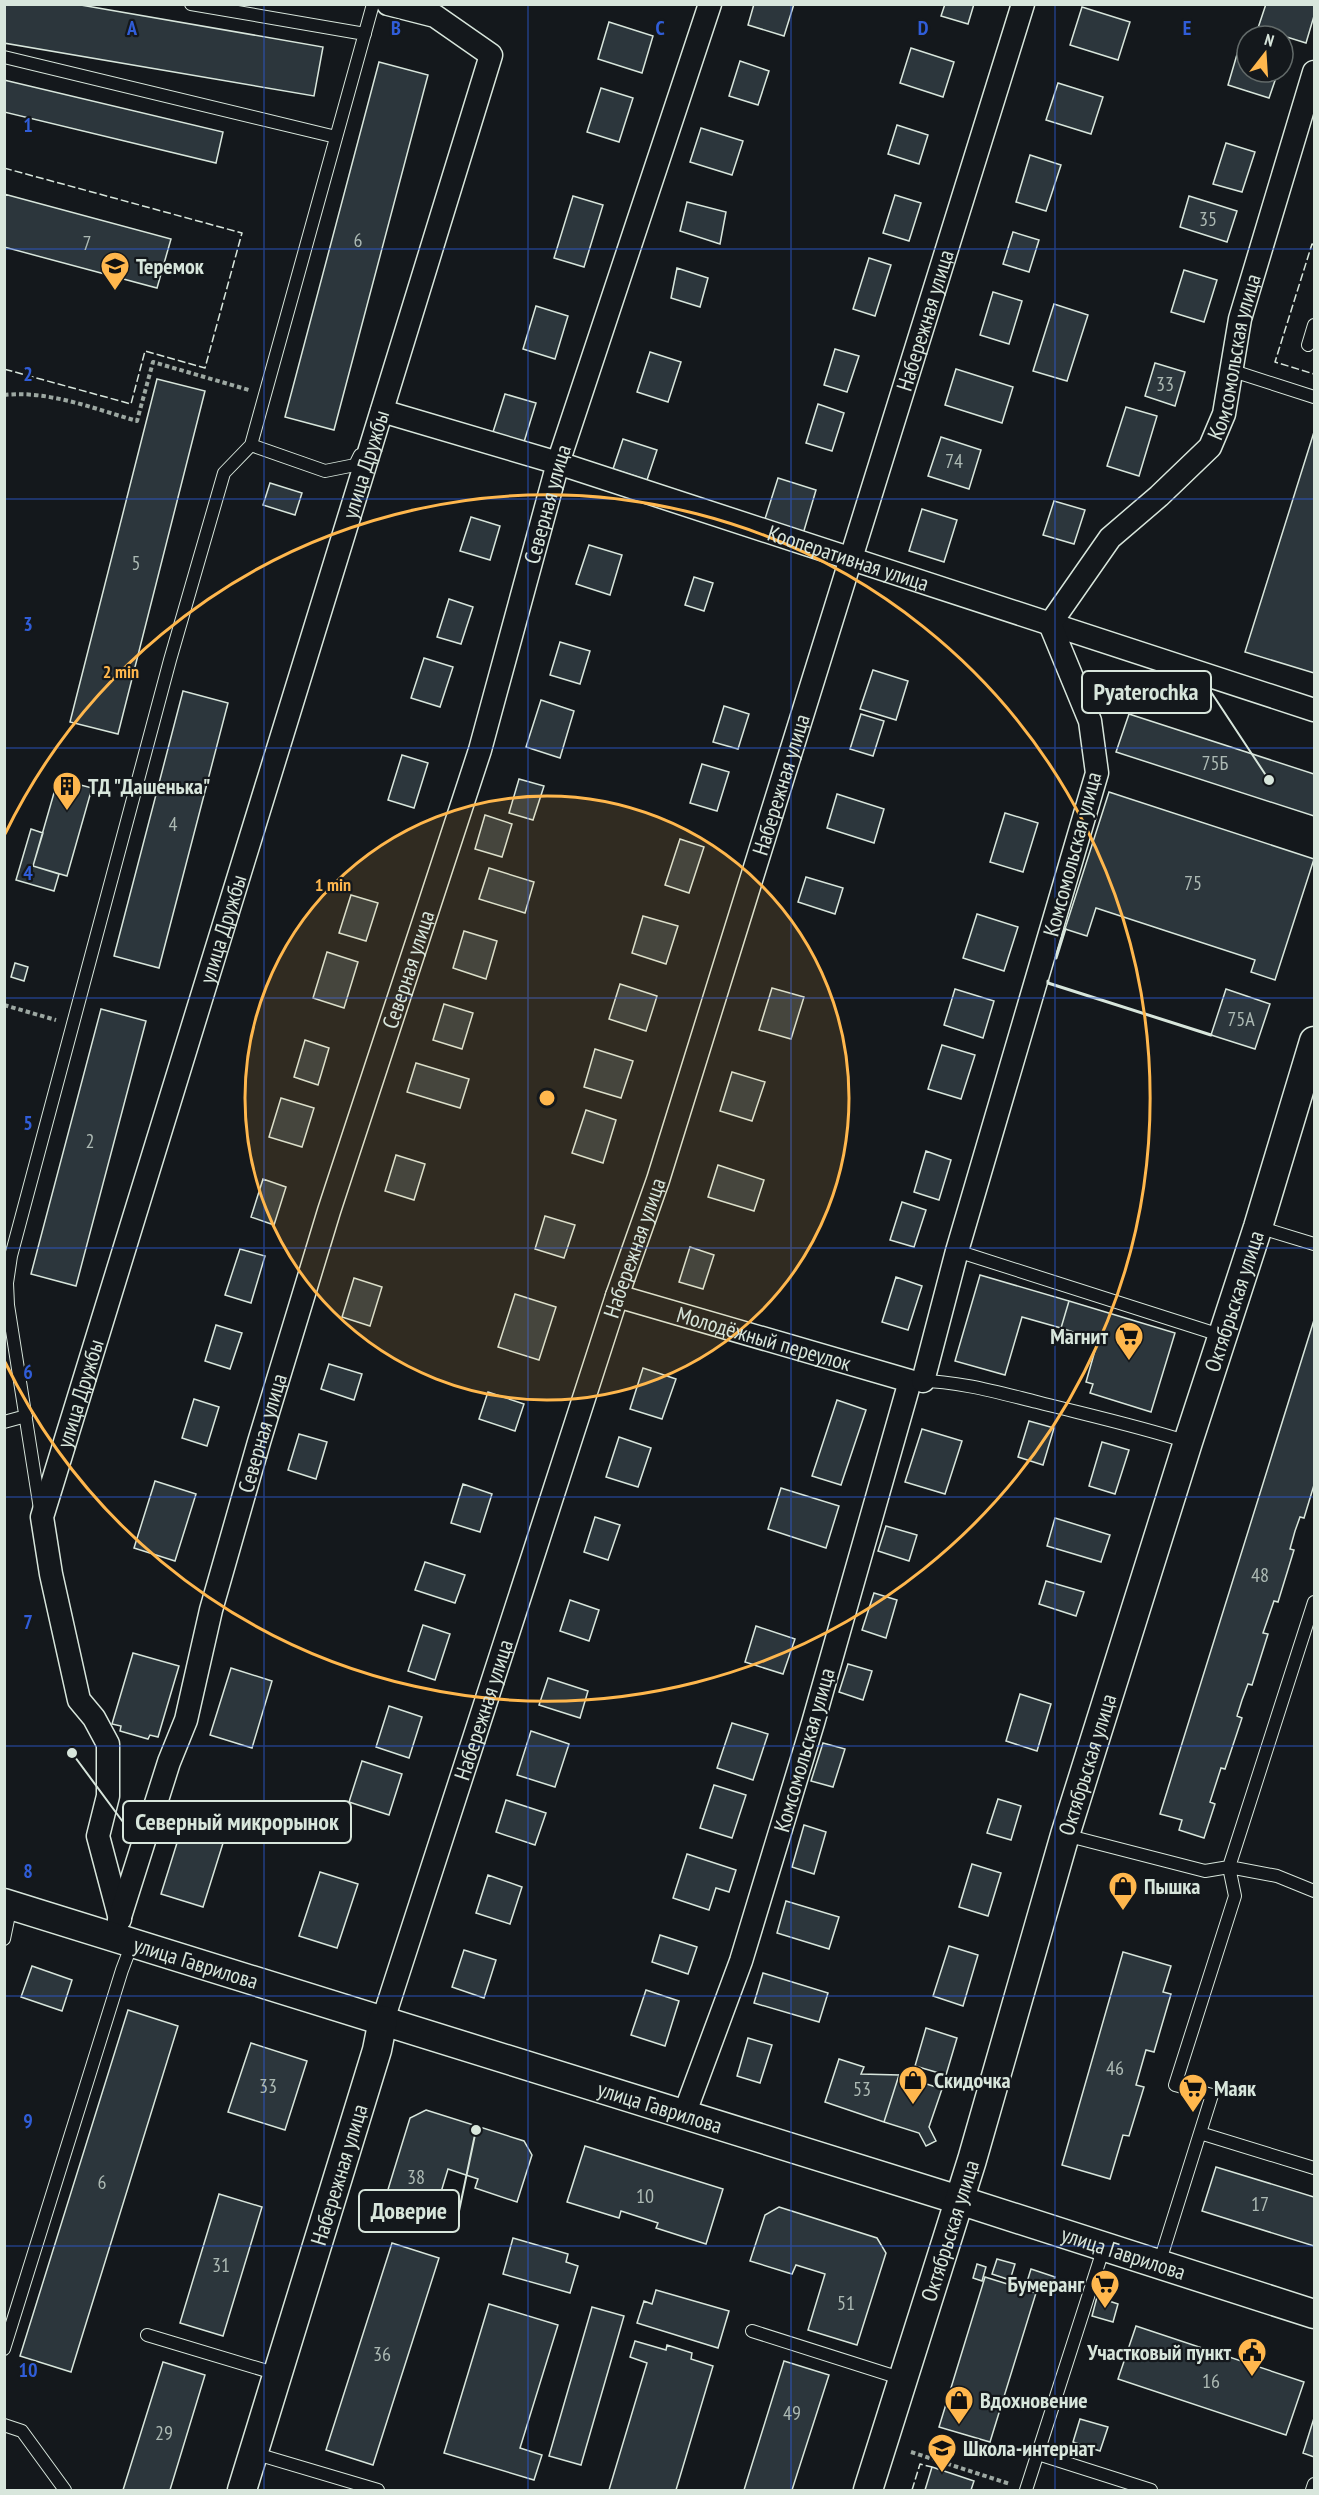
<svg xmlns="http://www.w3.org/2000/svg" width="1319" height="2495" viewBox="0 0 1319 2495" font-family="'PT Sans Narrow',sans-serif">
	<rect width="100%" height="100%" fill="#14181c"/>
	<!-- building -->
	<path fill="#2c363c" stroke="#d8e6dc" stroke-width="1.5" d="M4 4H75L323 47 314 96 4 43Z
		M754 4H794L784 36 748 25Z
		M945 4H974L968 24 941 16Z
		M1266 4H1314V16L1306 43 1258 28Z
		M1082 7 1130 22 1118 60 1070 45Z
		M609 22 653 36 642 73 598 59Z
		M911 48 954 62 943 97 900 83Z
		M1238 51 1247 54V72H1278L1269 98 1228 85Z
		M740 61 769 71 758 105 729 96Z
		M379 62 428 75 334 430 285 417Z
		M4 80 223 132 216 163 4 112Z
		M1058 83 1103 97 1091 134 1046 120Z
		M601 88 633 98 619 142 587 132Z
		M897 125 928 135 919 164 888 154Z
		M701 128 743 141 732 175 690 162Z
		M1226 143 1255 152 1242 192 1213 184Z
		M1030 155 1061 165 1046 211 1016 202Z
		M4 194 171 239 157 288 4 247Z
		M895 195 921 203 909 241 883 233Z
		M573 196 603 205 584 267 554 258Z
		M1189 196 1237 211 1227 242 1180 227Z
		M687 202 726 212 720 244 680 231Z
		M1013 232 1039 240 1029 272 1003 264Z
		M869 258 891 265 875 316 853 309Z
		M677 268 708 278 700 307 671 298Z
		M1184 270 1217 280 1204 322 1171 312Z
		M993 292 1022 301 1009 344 980 335Z
		M1054 304 1088 315 1067 381 1033 371Z
		M536 306 568 316 555 359 523 349Z
		M835 349 859 356 847 392 824 385Z
		M650 352 681 362 668 402 637 392Z
		M1155 363 1185 372 1175 406 1145 396Z
		M956 369 1013 387 1002 423 945 405Z
		M157 379 205 391 118 734 70 722Z
		M505 394 536 403 524 442 493 432Z
		M818 404 844 413 832 451 806 443Z
		M1126 407 1157 416 1139 476 1107 466Z
		M1314 432V673L1245 652Z
		M941 437 981 450 969 489 928 476Z
		M623 439 657 450 647 480 613 469Z
		M778 478 816 490 803 534 764 522Z
		M270 483 302 493 295 515 263 505Z
		M1054 501 1085 510 1074 544 1043 535Z
		M922 509 957 520 944 562 909 551Z
		M471 517 500 526 490 560 460 551Z
		M589 545 622 555 610 595 576 584Z
		M694 577 713 583 704 611 685 605Z
		M449 599 473 607 461 644 437 637Z
		M560 642 590 651 580 684 550 675Z
		M424 658 453 667 440 707 411 698Z
		M873 670 908 681 896 720 860 709Z
		M183 691 228 703 159 968 114 956Z
		M541 700 574 711 560 758 526 747Z
		M724 706 749 714 738 749 713 742Z
		M861 714 884 721 873 756 850 749Z
		M1129 714 1314 774V816L1116 752Z
		M402 755 428 763 414 808 388 800Z
		M702 764 729 772 717 811 690 803Z
		M58 779 92 788 67 876 33 866Z
		M519 779 544 786 533 820 509 813Z
		M1109 792 1314 859 1275 980 1251 972 1255 960 1096 908 1087 936 1065 929Z
		M837 794 884 809 874 843 827 828Z
		M1005 813 1038 823 1023 872 990 862Z
		M485 815 512 824 502 857 475 849Z
		M31 829 43 833 33 866 59 874 54 891 16 880Z
		M680 839 704 847 689 893 665 885Z
		M489 868 534 882 525 913 479 899Z
		M806 877 843 888 835 914 798 902Z
		M351 895 378 903 366 941 339 933Z
		M977 914 1018 927 1004 971 963 958Z
		M643 916 678 926 666 964 632 953Z
		M464 931 497 941 486 979 453 968Z
		M327 952 358 962 344 1008 313 998Z
		M15 963 28 967 24 981 11 977Z
		M620 984 657 996 646 1031 609 1019Z
		M772 988 804 997 791 1039 759 1030Z
		M955 989 994 1001 983 1038 944 1025Z
		M1226 989 1270 1004 1255 1049 1211 1035Z
		M444 1004 473 1013 462 1049 433 1040Z
		M101 1009 146 1021 76 1286 31 1274Z
		M305 1040 329 1048 318 1085 294 1077Z
		M942 1045 975 1055 961 1099 928 1089Z
		M595 1049 633 1061 621 1098 584 1087Z
		M416 1063 469 1079 460 1108 407 1092Z
		M732 1072 765 1082 752 1121 720 1111Z
		M281 1098 314 1108 302 1147 269 1137Z
		M586 1110 616 1120 603 1163 572 1153Z
		M926 1151 951 1160 939 1200 914 1192Z
		M396 1155 425 1164 414 1200 385 1191Z
		M718 1165 764 1180 754 1211 708 1197Z
		M263 1179 286 1187 274 1225 251 1217Z
		M902 1202 926 1210 914 1247 890 1240Z
		M545 1216 575 1225 564 1258 535 1249Z
		M690 1247 714 1255 703 1289 679 1282Z
		M240 1249 265 1256 251 1303 225 1295Z
		M980 1275 1069 1301 1061 1328 1022 1317 1005 1375 955 1361Z
		M896 1277 922 1286 908 1330 882 1322Z
		M354 1278 382 1287 370 1326 342 1317Z
		M515 1294 556 1307 539 1360 498 1347Z
		M1069 1301 1175 1333 1151 1412 1090 1393 1093 1384 1086 1382 1098 1340 1061 1328Z
		M1314 1320V1485L1304 1518 1300 1517 1295 1531 1290 1549 1294 1550 1278 1602 1274 1601 1263 1633 1268 1634 1252 1685 1248 1684 1242 1700 1237 1716 1242 1718 1225 1769 1221 1768 1210 1802 1215 1804 1204 1838 1179 1830 1182 1820 1160 1814Z
		M216 1325 242 1333 230 1369 205 1361Z
		M329 1364 362 1374 354 1400 321 1389Z
		M643 1368 676 1379 662 1419 630 1409Z
		M488 1392 524 1404 515 1431 479 1419Z
		M194 1399 219 1407 207 1446 182 1438Z
		M837 1400 866 1410 841 1485 812 1476Z
		M1029 1421 1054 1428 1043 1465 1018 1457Z
		M922 1429 962 1441 945 1494 905 1482Z
		M299 1434 327 1442 316 1479 288 1470Z
		M619 1437 651 1448 638 1487 606 1477Z
		M1102 1442 1129 1450 1115 1494 1089 1486Z
		M155 1481 196 1494 175 1561 134 1548Z
		M463 1484 492 1494 480 1532 451 1523Z
		M781 1488 839 1506 826 1548 768 1529Z
		M595 1517 620 1525 608 1560 584 1552Z
		M1055 1518 1110 1535 1101 1562 1047 1546Z
		M886 1526 917 1535 909 1561 878 1551Z
		M425 1562 465 1575 455 1603 415 1590Z
		M1046 1581 1084 1592 1076 1616 1039 1604Z
		M874 1593 897 1600 886 1638 862 1630Z
		M570 1600 599 1610 589 1641 560 1631Z
		M423 1625 450 1634 435 1680 408 1671Z
		M756 1626 795 1639 783 1674 745 1662Z
		M133 1653 179 1666 158 1737 150 1735 148 1739 120 1731 121 1726 112 1724Z
		M848 1664 872 1671 863 1700 839 1692Z
		M231 1668 272 1681 252 1748 210 1735Z
		M548 1678 588 1691 580 1718 539 1705Z
		M1020 1694 1051 1704 1037 1751 1006 1741Z
		M389 1706 422 1717 409 1758 376 1747Z
		M732 1723 768 1734 753 1780 717 1768Z
		M531 1731 569 1744 555 1787 517 1775Z
		M823 1743 845 1749 833 1787 811 1781Z
		M362 1761 402 1774 389 1815 349 1802Z
		M714 1785 746 1795 732 1838 700 1828Z
		M998 1799 1021 1806 1011 1840 987 1833Z
		M506 1800 546 1813 535 1845 496 1832Z
		M804 1825 826 1832 814 1874 792 1867Z
		M182 1827 224 1840 203 1907 161 1894Z
		M687 1854 736 1870 729 1892 716 1888 709 1910 673 1898Z
		M972 1864 1001 1873 988 1916 959 1907Z
		M320 1872 358 1884 337 1948 299 1936Z
		M488 1875 522 1887 510 1924 476 1913Z
		M786 1901 839 1917 829 1949 777 1933Z
		M660 1935 697 1947 688 1974 652 1962Z
		M949 1946 978 1955 963 2006 933 1996Z
		M464 1950 496 1960 484 1998 452 1987Z
		M1123 1952 1171 1966 1163 1992 1171 1994 1154 2052 1146 2050 1136 2085 1144 2087 1129 2136 1123 2135 1110 2179 1062 2165Z
		M32 1966 72 1980 62 2011 21 1997Z
		M763 1973 828 1993 819 2022 754 2003Z
		M646 1990 679 2001 665 2046 631 2035Z
		M128 2010 178 2026 71 2372 20 2356Z
		M926 2028 957 2038 946 2075 915 2066Z
		M748 2038 772 2045 760 2083 737 2076Z
		M251 2043 307 2061 285 2130 228 2112Z
		M839 2059 864 2067 861 2074 899 2075 884 2122 825 2102Z
		M899 2075 942 2089 929 2127 936 2141 926 2146 919 2133 884 2122Z
		M426 2110 524 2141 532 2155 517 2202 475 2188 478 2179 448 2169 431 2225 382 2209 410 2118Z
		M585 2146 723 2189 706 2244 656 2228 658 2223 621 2211 619 2218 567 2202Z
		M1216 2167 1314 2197V2246L1202 2211Z
		M219 2194 262 2207 223 2336 180 2323Z
		M779 2207 877 2238 886 2253 857 2345 808 2330 825 2274 796 2265 792 2274 750 2261 765 2215Z
		M513 2238 568 2254 566 2262 578 2266 570 2293 503 2274Z
		M392 2243 439 2258 373 2465 326 2450Z
		M997 2259 1015 2264 1010 2280 992 2274Z
		M977 2264 986 2267 982 2281 973 2278Z
		M1031 2269 1055 2277 1050 2293 1026 2285Z
		M985 2277 1036 2293 990 2442 939 2427Z
		M656 2290 729 2311 718 2348 637 2323 644 2301 652 2304Z
		M1097 2297 1118 2304 1113 2322 1092 2316Z
		M489 2304 558 2325 520 2448 542 2455 534 2480 444 2453Z
		M592 2307 624 2316 581 2465 549 2456Z
		M1136 2326 1304 2382 1286 2435 1118 2379Z
		M635 2341 666 2350 667 2345 692 2353 691 2359 713 2366 676 2490H609L647 2363 630 2357Z
		M784 2361 829 2375 792 2490H744Z
		M163 2362 205 2375 170 2490H123Z
		M1314 2418V2457L1303 2453Z
		M1080 2419 1108 2427 1100 2451 1073 2442Z
		M932 2467 974 2481 971 2490H925Z"/>
	<g fill="none" stroke-linecap="round" stroke-linejoin="round">
		<!-- service casing -->
		<g stroke="#d8e6dc" stroke-width="14">
			<path id="service" d="M191 4 365 34
				M4 57 336 137
				M1308 345 1314 325
				M1230 370 1314 397
				M360 455 355 465 325 471 251 445 373 4
				M1258 1227 1314 1244
				M957 1251 1223 1336
				M920 1381C958 1381 1000 1393 1037 1402 1088 1415 1138 1426 1188 1442
				M4 1422 26 1416
				M40 1509 8 1305 7 1283 11 1256 170 660 224 473 251 445
				M1065 1835 1205 1871 1229 1867 1314 1602
				M1314 1891 1277 1876 1229 1867 1235 1896 1175 2085 1212 2095 1200 2133 1314 2168
				M4 1939 11 1905
				M1159 2264 1200 2133
				M752 2331 903 2379
				M147 2335 277 2374
				M4 2349 122 1970 133 1941
				M4 2425 22 2431 65 2490
				M253 2453 378 2490
				M1038 2454 1151 2490
				M1026 2490 1104 2247
				M1312 2490 1314 2484"/>
		</g>
		<!-- minor casing -->
		<g stroke="#d8e6dc" stroke-width="25">
			<g id="minor">
				<path id="s1" d="M382 411 558 463 1314 710"/>
				<path id="s2" d="M617 1296 910 1381 813 1723 741 1961 684 2115"/>
				<path id="s3" d="M923 1381 957 1251 1097 773 1090 721 1050 624 1110 538 1159 496 1210 447 1224 414 1240 319 1314 72"/>
				<path id="s4" d="M120 1919 98 1836 108 1796V1744L94 1718 79 1700 51 1574 42 1517 491 55 435 16 388 4"/>
				<path id="s5" d="M119 1920 169 1762 186 1720 211 1610 259 1442 329 1211 480 750 558 463 710 4"/>
				<path id="s6" d="M383 2020 617 1296 658 1180 1023 4"/>
			</g>
		</g>
		<!-- tertiary casing -->
		<g stroke="#d8e6dc" stroke-width="31">
			<g id="tertiary">
				<path id="s7" d="M4 1903 959 2200 1314 2314"/>
				<path id="s8" d="M242 2490 377 2050 383 2020"/>
				<path id="s9" d="M868 2490 972 2160 1065 1835 1188 1442 1258 1227 1314 1041"/>
			</g>
		</g>
		<!-- path -->
		<path stroke="#9da8a2" stroke-width="4" stroke-dasharray="4.5 3" stroke-linecap="butt" d="M4 395C48 390 95 409 137 421L153 362 249 390
			M4 1005 56 1020
			M911 2452 1010 2484"/>
		<!-- service -->
		<use href="#service" stroke="#14181c" stroke-width="12"/>
		<!-- minor -->
		<use href="#minor" stroke="#14181c" stroke-width="22"/>
		<!-- tertiary -->
		<use href="#tertiary" stroke="#14181c" stroke-width="28"/>
		<!-- fence -->
		<path stroke="#d8e6dc" stroke-width="1.5" stroke-dasharray="8 3" stroke-linecap="butt" d="M4 168 242 233 205 368 145 351 131 404 4 369
			M1314 245 1312 244 1275 362 1314 374
			M912 2490 920 2464 932 2467"/>
		<!-- wall -->
		<path stroke="#d8e6dc" stroke-width="3" d="M1056 958 1065 929
			M1048 981V983L1211 1035"/>
	</g>
	<!-- grid -->
	<path fill="none" stroke="#305dd8" stroke-width="1.5" stroke-opacity="0.55" d="M264 4V2490M528 4V2490M791 4V2490M1055 4V2490M4 249H1314M4 499H1314M4 748H1314M4 998H1314M4 1248H1314M4 1497H1314M4 1746H1314M4 1996H1314M4 2246H1314"/>
	<!-- distance rings -->
	<circle cx="547" cy="1098" r="302" fill="#ffb74d" fill-opacity=".12"/>
	<g fill="none" stroke="#ffb74d" stroke-width="3">
		<circle cx="547" cy="1098" r="302"/>
		<path d="M5 834A603 603 0 1 1 5 1362"/>
	</g>
	<!-- icons -->
	<defs>
		<g id="school-pin" transform="scale(1.5)"><path d="M0 17L-7.5 6A9.5 9.5 0 1 1 7.5 6Z" fill="#ffb74d" stroke="#14181c"/><path d="M0-5L7-2L0 1L-7-2ZM-4 1L0 2.5L4 1V4Q0 6-4 4Z" fill="#111"/></g>
		<g id="building-pin" transform="scale(1.5)"><path d="M0 17L-7.5 6A9.5 9.5 0 1 1 7.5 6Z" fill="#ffb74d" stroke="#14181c"/><path d="M-4-6H4V6H1V3H-1V6H-4ZM-2.5-4.3h1.7v1.8h-1.7ZM.8-4.3h1.7v1.8H.8ZM-2.5-1h1.7V.8h-1.7ZM.8-1h1.7V.8H.8Z" fill="#111"/></g>
		<g id="supermarket-pin" transform="scale(1.5)"><path d="M0 17L-7.5 6A9.5 9.5 0 1 1 7.5 6Z" fill="#ffb74d" stroke="#14181c"/><path d="M-6-5.5h2.5l.6 2H6L4.5 2H-2.5L-4.4-4H-6ZM-1.5 3.2a1.3 1.3 0 1 0 .1 0ZM3 3.2a1.3 1.3 0 1 0 .1 0Z" fill="#111"/></g>
		<g id="shop-pin" transform="scale(1.5)"><path d="M0 17L-7.5 6A9.5 9.5 0 1 1 7.5 6Z" fill="#ffb74d" stroke="#14181c"/><path d="M-5-2.5h2.3a2.7 3.5 0 0 1 5.4 0H5L5.5 6h-11ZM-1.5-2.5h3a1.5 2.3 0 0 0-3 0Z" fill="#111"/></g>
		<g id="civic-pin" transform="scale(1.5)"><path d="M0 17L-7.5 6A9.5 9.5 0 1 1 7.5 6Z" fill="#ffb74d" stroke="#14181c"/><path d="M-.6-6.5H3V-4.5H.6V-3L4-1V1h2V6H-6V1h2V-1L-.6-3ZM-1.2 2.5V6h2.4V2.5Z" fill="#111"/></g>
	</defs>
	<g fill-rule="evenodd">
		<use href="#school-pin" x="115" y="266"/>
		<use href="#building-pin" x="67" y="786"/>
		<use href="#supermarket-pin" x="1129" y="1336"/>
		<use href="#shop-pin" x="1123" y="1886"/>
		<use href="#shop-pin" x="913" y="2080"/>
		<use href="#supermarket-pin" x="1193" y="2088"/>
		<use href="#supermarket-pin" x="1105" y="2284"/>
		<use href="#civic-pin" x="1252" y="2352"/>
		<use href="#shop-pin" x="959" y="2400"/>
		<use href="#school-pin" x="942" y="2448"/>
	</g>
	<g text-anchor="middle" dominant-baseline="central" stroke-width="4.5" stroke-linejoin="round" paint-order="stroke">
		<!-- number labels -->
		<g font-size="20" fill="#adbab4">
			<text x="1208" y="219">35</text>
			<text x="358" y="240">6</text>
			<text x="87" y="243">7</text>
			<text x="1165" y="384">33</text>
			<text x="954" y="461">74</text>
			<text x="136" y="563">5</text>
			<text x="1215" y="763">75Б</text>
			<text x="173" y="824">4</text>
			<text x="1193" y="883">75</text>
			<text x="1241" y="1019">75А</text>
			<text x="90" y="1141">2</text>
			<text x="1260" y="1575">48</text>
			<text x="1115" y="2068">46</text>
			<text x="268" y="2086">33</text>
			<text x="862" y="2089">53</text>
			<text x="416" y="2177">38</text>
			<text x="102" y="2182">6</text>
			<text x="645" y="2196">10</text>
			<text x="1260" y="2204">17</text>
			<text x="221" y="2265">31</text>
			<text x="846" y="2303">51</text>
			<text x="382" y="2354">36</text>
			<text x="1211" y="2381">16</text>
			<text x="792" y="2413">49</text>
			<text x="164" y="2433">29</text>
		</g>
		<!-- poi labels -->
		<g font-size="22" font-weight="bold" fill="#d8e6dc" stroke="#14181c" text-anchor="start">
			<text x="136" y="266">Теремок</text>
			<text x="88" y="786">ТД "Дашенька"</text>
			<text x="1108" y="1336" text-anchor="end">Магнит</text>
			<text x="1144" y="1886">Пышка</text>
			<text x="934" y="2080">Скидочка</text>
			<text x="1214" y="2088">Маяк</text>
			<text x="1084" y="2284" text-anchor="end">Бумеранг</text>
			<text x="1231" y="2352" text-anchor="end">Участковый пункт</text>
			<text x="980" y="2400">Вдохновение</text>
			<text x="963" y="2448">Школа-интернат</text>
		</g>
		<!-- street labels -->
		<g font-size="22" fill="#d8e6dc" stroke="#14181c">
			<text stroke="none"><textPath href="#s6" startOffset="1784">Набережная улица</textPath></text>
			<text stroke="none"><textPath href="#s3" startOffset="1124">Комсомольская улица</textPath></text>
			<text stroke="none"><textPath href="#s4" startOffset="1520">улица Дружбы</textPath></text>
			<text stroke="none"><textPath href="#s5" startOffset="1480">Северная улица</textPath></text>
			<text stroke="none"><textPath href="#s1" startOffset="489">Кооперативная улица</textPath></text>
			<text stroke="none"><textPath href="#s6" startOffset="1298">Набережная улица</textPath></text>
			<text transform="translate(1072 854) rotate(-75)">Комсомольская улица</text>
			<text stroke="none"><textPath href="#s4" startOffset="1034">улица Дружбы</textPath></text>
			<text stroke="none"><textPath href="#s5" startOffset="994">Северная улица</textPath></text>
			<text stroke="none"><textPath href="#s6" startOffset="812">Набережная улица</textPath></text>
			<text stroke="none"><textPath href="#s9" startOffset="1244">Октябрьская улица</textPath></text>
			<text stroke="none"><textPath href="#s2" startOffset="153">Молодёжный переулок</textPath></text>
			<text stroke="none"><textPath href="#s4" startOffset="548">улица Дружбы</textPath></text>
			<text stroke="none"><textPath href="#s5" startOffset="508">Северная улица</textPath></text>
			<text stroke="none"><textPath href="#s6" startOffset="326">Набережная улица</textPath></text>
			<text transform="translate(804 1750) rotate(-74)">Комсомольская улица</text>
			<text stroke="none"><textPath href="#s9" startOffset="758">Октябрьская улица</textPath></text>
			<text stroke="none"><textPath href="#s7" startOffset="201">улица Гаврилова</textPath></text>
			<text stroke="none"><textPath href="#s7" startOffset="687">улица Гаврилова</textPath></text>
			<text stroke="none"><textPath href="#s8" startOffset="330">Набережная улица</textPath></text>
			<text stroke="none"><textPath href="#s9" startOffset="272">Октябрьская улица</textPath></text>
			<text stroke="none"><textPath href="#s7" startOffset="1173">улица Гаврилова</textPath></text>
		</g>
	</g>
	<g font-size="20" text-anchor="middle" font-weight="bold" fill="#305dd8" stroke="#14181c" stroke-width="4.5" stroke-linejoin="round" paint-order="stroke">
		<text x="132" y="35">A</text>
		<text x="396" y="35">B</text>
		<text x="660" y="35">C</text>
		<text x="923" y="35">D</text>
		<text x="1187" y="35">E</text>
		<text x="28" y="132">1</text>
		<text x="28" y="381">2</text>
		<text x="28" y="631">3</text>
		<text x="28" y="880">4</text>
		<text x="28" y="1130">5</text>
		<text x="28" y="1379">6</text>
		<text x="28" y="1629">7</text>
		<text x="28" y="1878">8</text>
		<text x="28" y="2128">9</text>
		<text x="28" y="2377">10</text>
	</g>
	<circle cx="547" cy="1098" r="9" fill="#ffb74d" stroke="#14181c" stroke-width="3"/>
	<g font-size="18" text-anchor="middle" font-weight="bold" fill="#ffb74d" stroke="#14181c" stroke-width="4.5" stroke-linejoin="round" paint-order="stroke">
		<text x="121" y="678">2 min</text>
		<text x="333" y="891">1 min</text>
	</g>
	<!-- callouts -->
	<path fill="none" stroke="#d8e6dc" stroke-width="2" d="M1269 780L1211 692M72 1753L123 1822M476 2130L459 2211"/>
	<g fill="#d8e6dc" stroke="#14181c" stroke-width="2">
		<circle cx="1269" cy="780" r="6"/>
		<circle cx="72" cy="1753" r="6"/>
		<circle cx="476" cy="2130" r="6"/>
	</g>
	<g fill="#14181c" stroke="#d8e6dc" stroke-width="2">
		<rect x="1082" y="671" width="129" height="42" rx="6"/>
		<rect x="123" y="1801" width="228" height="42" rx="6"/>
		<rect x="359" y="2190" width="100" height="42" rx="6"/>
	</g>
	<g font-size="24" text-anchor="middle" font-weight="bold" fill="#d8e6dc">
		<text x="1146" y="700">Pyaterochka</text>
		<text x="237" y="1830">Северный микрорынок</text>
		<text x="409" y="2219">Доверие</text>
	</g>
	<!-- border -->
	<rect width="1319" height="2495" fill="none" stroke="#d8e6dc" stroke-width="12"/>
	<!-- north arrow -->
	<g transform="translate(1265 54) rotate(17)"><circle r="28" fill="#14181c" stroke="#626a69" stroke-width="1.5"/>
	<path d="M0-4.5L10 22L0 15L-10 22Z" fill="#ffb74d"/>
	<text y="-9" font-size="16" font-weight="bold" text-anchor="middle" fill="#d8e6dc">N</text>
	</g>
</svg>
